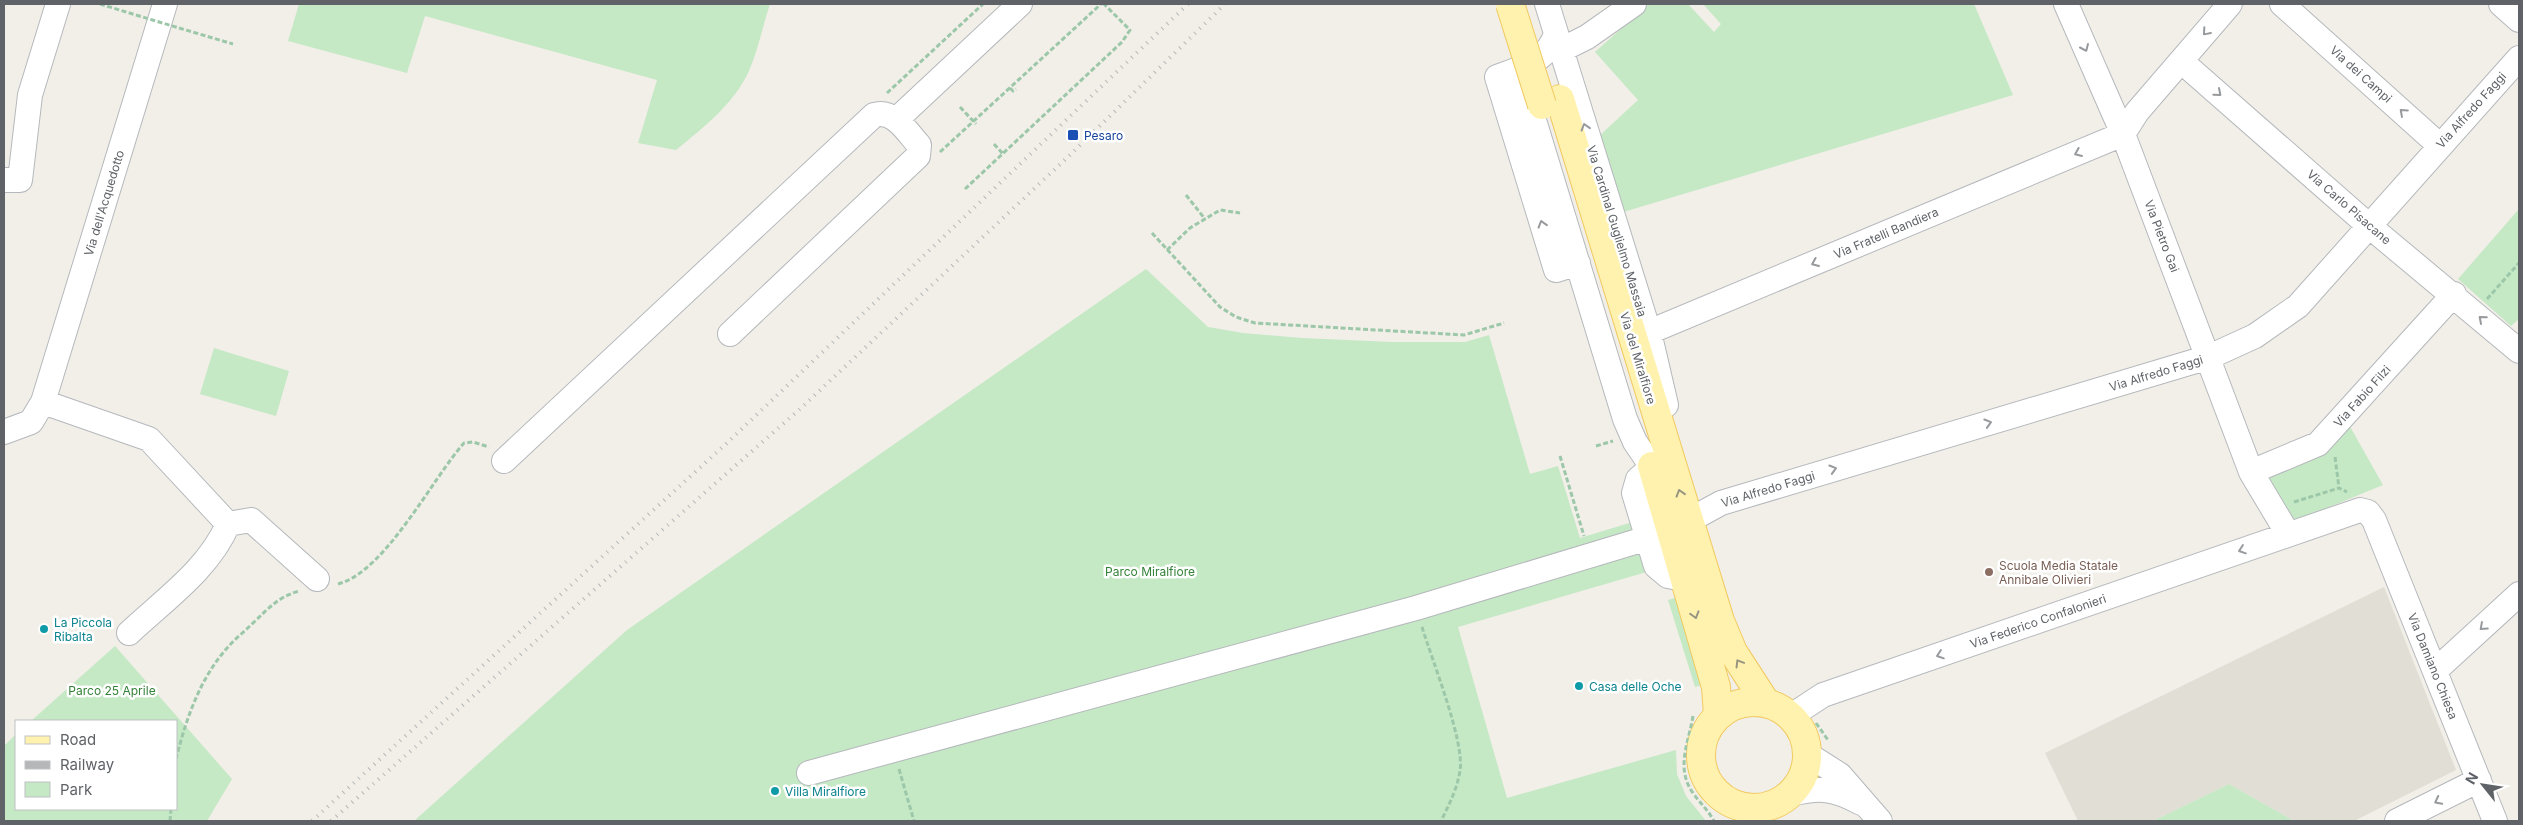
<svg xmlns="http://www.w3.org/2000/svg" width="2523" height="825" viewBox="0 0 2523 825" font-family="Inter,sans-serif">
	<rect width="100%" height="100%" fill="#f1efe8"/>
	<!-- education -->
	<path fill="#e1ded6" d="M2384 587 2456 770 2354 821H2294L2229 784 2153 821H2078L2045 753Z"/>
	<!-- green -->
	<path fill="#c5e8c5" d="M299 4H770C763 25 758 50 749 71 733 105 704 127 676 150L638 143 657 80 425 16 407 73 288 41Z
		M1649 4H1688L1714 32 1721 24 1703 4H1974L2013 95 1620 213 1597 138 1638 100 1595 52Z
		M2519 209V319L2511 326 2458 279Z
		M1146 269 1208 327 1243 333 1302 338 1392 342H1465L1489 335 1530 474 1558 466 1580 538 1636 521 1650 571 1458 627 1507 798 1676 750 1677 774 1686 796 1706 821H414L627 630Z
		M214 348 289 371 276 416 200 394Z
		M2348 423 2383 485 2295 521 2288 518 2263 472Z
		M1681 596 1709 683 1695 687 1668 600Z
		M115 646 232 779 207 821H4V746L16 734V809H176V721H31Z
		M2229 784 2294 821H2153Z"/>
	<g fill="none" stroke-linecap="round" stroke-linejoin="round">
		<!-- minor casing -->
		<g stroke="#b5b8bc" stroke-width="26">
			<path id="minor" d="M1547 4 1649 332 1666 405
				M2066 4 2123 134 2251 472 2288 534
				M2282 4 2439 145
				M2501 4 2519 20
				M1556 33C1549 60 1522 68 1497 77L1556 270 1578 263
				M1561 50 1587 37 1634 4
				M2181 61 2368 225 2519 351
				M1523 84 1625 419 1635 442 1652 467 1638 479 1634 493 1656 566 1668 576 1684 579
				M896 120 1020 4
				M2123 134 2137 112 2230 4
				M4 180H20L30 95 58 4
				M1649 332 2123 134
				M43 402 149 439 228 524C209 569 164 600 129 633
				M4 432 31 422 43 402 165 4
				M504 461 874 115C894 109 907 132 919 145L918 156 730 334
				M2251 472 2318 444 2454 294
				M1688 521 1721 503 2209 357 2255 336 2298 306 2519 58
				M228 524 251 520 317 579
				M2436 670 2519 594
				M1791 716 1823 695 2360 510 2368 512 2374 520 2495 821
				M1807 754 1840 775 1880 821
				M809 773 1416 608 1648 538
				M1791 794C1820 787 1834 788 1861 803
				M2397 821 2479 780"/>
		</g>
		<!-- major casing -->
		<g stroke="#f2c960" stroke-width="30">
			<path id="major" d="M1560 99 1720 621 1733 652 1766 703
				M1652 466 1716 687 1718 715
				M1701 755a53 53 0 1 1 106 0a53 53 0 1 1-106 0Z"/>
		</g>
		<!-- path -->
		<path stroke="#9cc7a9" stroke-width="3" stroke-dasharray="5 2.5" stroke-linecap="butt" d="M100 4 136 15
			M179 28 233 44
			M1010 88 1013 91 1016 89
			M887 93 983 4
			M960 107 976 124
			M994 144 1003 154
			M940 152 1101 4
			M965 189 1122 42 1130 30 1104 4
			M1186 195 1205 219
			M1152 233 1220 307 1236 317 1255 323 1464 335 1504 323
			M1167 250 1190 228 1220 210 1240 213
			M2487 299 2519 263
			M1596 446 1613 441
			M1560 456 1584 536
			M2335 457 2339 488
			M2294 502 2339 488 2347 492
			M338 584C385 572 432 479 464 443L473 442 489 447
			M1422 627C1432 660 1465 742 1460 771 1457 789 1449 805 1441 821
			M1693 716C1689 742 1675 768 1693 793 1700 803 1708 810 1714 821
			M1816 723 1828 740
			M176 759C186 719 200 678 228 647 235 639 245 631 253 623 269 608 278 597 299 591
			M899 769 914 821
			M170 821 171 809"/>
		<!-- minor -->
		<use href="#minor" stroke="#fff" stroke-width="24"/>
		<!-- major -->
		<use href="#major" stroke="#fff2af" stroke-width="28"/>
		<!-- rail -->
		<path stroke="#b6b7b8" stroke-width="4" stroke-dasharray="1 6" stroke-linecap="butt" d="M312 821 727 443 1188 4
			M331 821 800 409 1071 154 1225 4"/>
		<!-- major-bridge casing -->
		<g stroke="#f2c960" stroke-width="30" stroke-linecap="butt">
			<path id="major-bridge" d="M1510 4 1542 105"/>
		</g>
		<!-- path-bridge -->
		<path stroke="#9cc7a9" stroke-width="3" stroke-dasharray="5 2.5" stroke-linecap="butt" d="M136 15 179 28"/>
		<!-- major-bridge -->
		<use href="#major-bridge" stroke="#fff2af" stroke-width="28"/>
	</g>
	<!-- one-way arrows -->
	<defs><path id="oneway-chevron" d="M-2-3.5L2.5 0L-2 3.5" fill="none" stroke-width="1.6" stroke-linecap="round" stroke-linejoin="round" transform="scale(1.25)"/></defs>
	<g stroke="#979a9d">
		<use href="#oneway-chevron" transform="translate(2206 32) rotate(131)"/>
		<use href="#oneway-chevron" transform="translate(2085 48) rotate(66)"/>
		<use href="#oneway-chevron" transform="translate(2218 93) rotate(41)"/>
		<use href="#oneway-chevron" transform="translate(2403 112) rotate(-138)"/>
		<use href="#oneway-chevron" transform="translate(1585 127) rotate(-107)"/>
		<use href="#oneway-chevron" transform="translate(2078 153) rotate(157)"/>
		<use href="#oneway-chevron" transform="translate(1542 224) rotate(-107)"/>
		<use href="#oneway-chevron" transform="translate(1815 263) rotate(157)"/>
		<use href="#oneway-chevron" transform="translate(2482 319) rotate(-139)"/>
		<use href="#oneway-chevron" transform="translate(1988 423) rotate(-17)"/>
		<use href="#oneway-chevron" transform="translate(1833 469) rotate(-17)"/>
		<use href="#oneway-chevron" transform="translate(2242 550) rotate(161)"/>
		<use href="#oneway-chevron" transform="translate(2483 627) rotate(138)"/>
		<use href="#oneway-chevron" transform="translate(1940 655) rotate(161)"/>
		<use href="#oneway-chevron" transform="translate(2438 801) rotate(153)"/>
	</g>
	<g stroke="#979581">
		<use href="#oneway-chevron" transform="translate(1680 493) rotate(-107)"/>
		<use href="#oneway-chevron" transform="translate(1695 615) rotate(74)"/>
		<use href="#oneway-chevron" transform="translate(1739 663) rotate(-121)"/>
	</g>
	<!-- markers -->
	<rect fill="#1a4fb4" stroke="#fff" stroke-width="2" x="1067" y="129" width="12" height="12" rx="2.5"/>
	<circle fill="#8d6e63" stroke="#fff" stroke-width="2" cx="1989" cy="572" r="5"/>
	<g fill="#0f9aa8" stroke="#fff" stroke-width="2">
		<circle cx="44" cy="629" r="5"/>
		<circle cx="1579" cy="686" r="5"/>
		<circle cx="775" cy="791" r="5"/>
	</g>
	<g text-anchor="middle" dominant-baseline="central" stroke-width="5" stroke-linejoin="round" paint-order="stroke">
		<!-- street labels -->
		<g font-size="12" fill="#5f6368" stroke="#fff">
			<text transform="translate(2361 74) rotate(42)">Via dei Campi</text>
			<text transform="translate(2471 110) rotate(-48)">Via Alfredo Faggi</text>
			<text transform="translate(104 203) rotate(-73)">Via dell'Acquedotto</text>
			<text transform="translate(2349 207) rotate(41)">Via Carlo Pisacane</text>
			<text transform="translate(1617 231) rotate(73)">Via Cardinal Guglielmo Massaia</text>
			<text transform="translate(1886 233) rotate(-23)">Via Fratelli Bandiera</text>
			<text transform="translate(2162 236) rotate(69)">Via Pietro Gai</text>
			<text transform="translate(1638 358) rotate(73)">Via del Miralfiore</text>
			<text transform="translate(2156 373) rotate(-17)">Via Alfredo Faggi</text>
			<text transform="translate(2362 396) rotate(-48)">Via Fabio Filzi</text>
			<text transform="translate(1768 489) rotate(-17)">Via Alfredo Faggi</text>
			<text transform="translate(2038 621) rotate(-19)">Via Federico Confalonieri</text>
			<text transform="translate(2433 666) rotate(68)">Via Damiano Chiesa</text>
		</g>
		<!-- transit labels -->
		<g font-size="12" fill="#164399" stroke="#fff" text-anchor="start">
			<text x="1084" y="135">Pesaro</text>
		</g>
		<!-- education labels -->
		<g font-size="12" fill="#785e54" stroke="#fff" text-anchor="start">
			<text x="1999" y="565">Scuola Media Statale<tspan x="1999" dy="14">Annibale Olivieri</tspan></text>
		</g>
		<!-- park labels -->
		<g font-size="12" fill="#348238" stroke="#fff">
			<text x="1150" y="571">Parco Miralfiore</text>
			<text x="112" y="690">Parco 25 Aprile</text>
		</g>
		<!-- culture labels -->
		<g font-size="12" fill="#0d838f" stroke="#fff" text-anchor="start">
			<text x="54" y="622">La Piccola<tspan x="54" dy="14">Ribalta</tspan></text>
			<text x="1589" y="686">Casa delle Oche</text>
			<text x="785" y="791">Villa Miralfiore</text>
		</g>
	</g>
	<!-- border -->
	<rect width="2523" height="825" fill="none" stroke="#5f6368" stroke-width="10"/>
	<!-- legend -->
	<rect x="15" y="720" width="162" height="90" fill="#ffffff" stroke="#bfc1c3"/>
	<rect x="25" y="736" width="25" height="8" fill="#fff2af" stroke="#bfc1c3"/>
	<text x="60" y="745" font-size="15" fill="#5f6368">Road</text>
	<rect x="25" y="761" width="25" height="8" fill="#b6b7b8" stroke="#bfc1c3"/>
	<text x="60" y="770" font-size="15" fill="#5f6368">Railway</text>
	<rect x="25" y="782" width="25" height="15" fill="#c5e8c5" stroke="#bfc1c3"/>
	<text x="60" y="795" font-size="15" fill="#5f6368">Park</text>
	<!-- north arrow -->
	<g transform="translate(2483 785) rotate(300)" stroke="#ffffff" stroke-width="4" paint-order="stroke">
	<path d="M0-4L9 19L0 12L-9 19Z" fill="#5f6368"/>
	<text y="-8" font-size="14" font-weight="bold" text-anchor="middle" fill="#5f6368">N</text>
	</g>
</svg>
